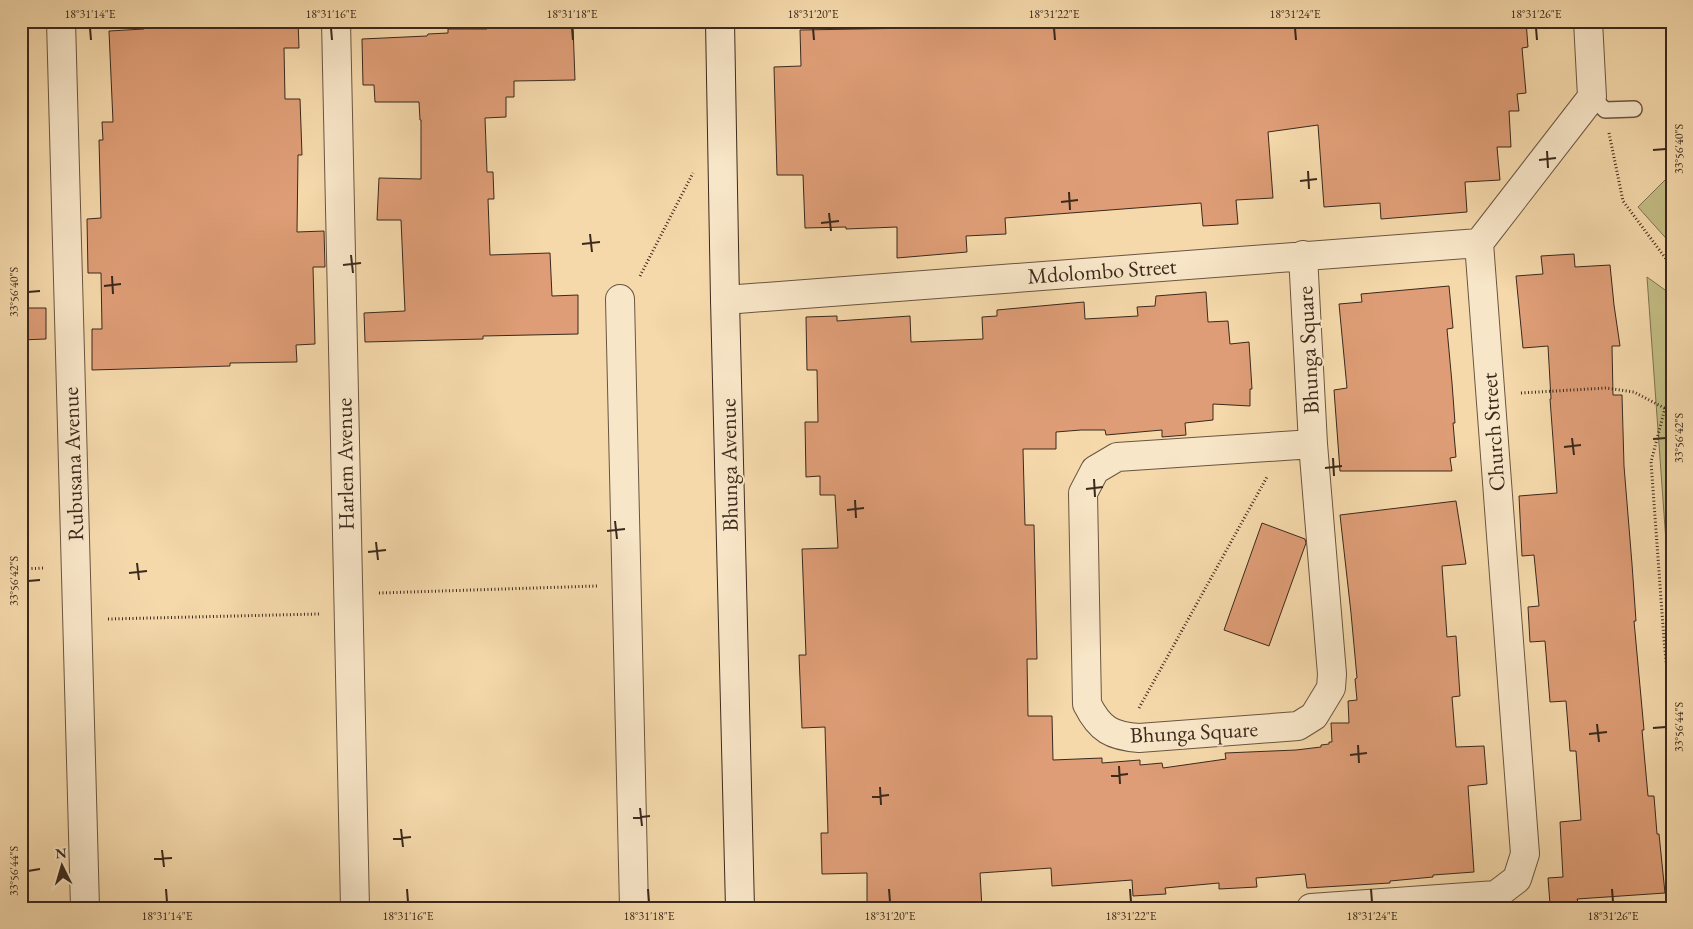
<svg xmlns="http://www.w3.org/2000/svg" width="1693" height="929" viewBox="0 0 1693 929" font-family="'EB Garamond',serif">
	<rect width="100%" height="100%" fill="#f5d9ab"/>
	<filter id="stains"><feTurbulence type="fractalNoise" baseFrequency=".004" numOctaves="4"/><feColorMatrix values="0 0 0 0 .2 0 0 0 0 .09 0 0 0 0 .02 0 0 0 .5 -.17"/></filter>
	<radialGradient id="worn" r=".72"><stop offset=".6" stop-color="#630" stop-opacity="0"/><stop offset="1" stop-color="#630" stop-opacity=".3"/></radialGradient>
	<!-- green -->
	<path fill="#c3bd84" stroke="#7f7350" d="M1672 173V245L1638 207Z
		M1647 277 1672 295V625Z"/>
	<!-- building -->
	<path fill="#de9d76" stroke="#3b291c" d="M144 21H210V24L298 21 299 48H284L285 99H300L302 155H298L297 232 324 231 325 267H313L315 344 296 345 297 362 230 363V366L92 370V329H102L101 273H88L87 219 101 218 99 140H103L102 122H113L109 31 144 29Z
		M487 21H512V27L573 26 575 80 514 81V97H506V117L485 118 487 172H493L494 199H488L490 255 550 253 552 296 578 295V334L483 336V339L365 342 364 313 405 311 401 220H377L379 178 421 179V120H420L419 102H375L374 85H363L362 39 427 36 428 34 448 33V29H487Z
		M917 21H1526L1528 47 1522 48 1526 93 1517 94 1519 111H1509L1511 147H1497L1500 180 1465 182 1467 212 1381 219 1380 203 1324 207 1318 125 1268 132 1273 198 1236 200 1238 224 1203 226 1201 203 1005 218 1006 234 966 236 967 252 897 258V227L846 229V227L805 228 803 175H777L774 67 801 66 800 30 918 28Z
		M1574 254 1575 267 1610 265 1614 305 1620 346H1612L1613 395H1622L1624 466 1632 564 1636 621H1634L1644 730H1642L1648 796H1654L1657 834H1659L1665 893 1577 899 1578 902 1550 904 1548 878 1563 877 1560 822 1581 820 1576 751H1570L1566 701 1550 702 1545 641 1530 642 1528 607 1539 606 1534 555 1522 556 1519 496 1557 493 1550 399H1551L1548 346 1523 348 1516 276 1543 274 1541 256Z
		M1449 286 1453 328 1447 329 1452 383 1455 423H1453L1456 457 1450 458 1452 471H1340L1334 390 1347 388 1339 304 1362 302 1361 294Z
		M1206 292 1208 322 1228 321 1230 344 1249 342 1252 389H1250V406L1213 404V420L1185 423 1186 435 1162 437V430L1106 435 1105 430H1081L1056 432V449H1023L1025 525H1034L1037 659H1027L1028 716H1052L1053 760 1102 758V763L1140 760V765L1162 763 1163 768 1226 759 1225 753 1296 750 1321 747V745L1329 744V742H1332L1331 723H1349L1348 701 1357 700 1355 679 1357 678 1351 613 1340 515 1456 501 1466 564 1442 566 1447 637 1456 636 1460 696 1452 697 1456 747 1484 746 1487 784 1468 786 1474 872 1433 875V877L1390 881V883L1307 888 1305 874 1256 878 1257 887 1219 889V883L1165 888 1166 894 1133 896 1132 880 1052 886 1051 868 980 873 982 908H867V873L822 874 821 833H828L825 727 802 728 799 655H806L802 549 838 548 835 495H820V476L806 477 805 422H818L817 370H807L806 317 837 316V321L910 316 911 342 983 339 982 317 997 316V310L1084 302 1085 319 1138 316 1137 307 1155 306 1156 296Z
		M21 308H46V339L21 340Z
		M1262 523 1305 539 1306 543 1269 646 1224 630Z"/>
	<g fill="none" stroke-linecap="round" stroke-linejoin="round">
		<!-- lane casing -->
		<g stroke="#6a5540" stroke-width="18">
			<path id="lane" d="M1592 97 1605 110 1634 109"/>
		</g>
		<!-- street casing -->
		<g stroke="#6a5540" stroke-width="30">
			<path id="street" d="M61 21 85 908
				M336 21 355 908
				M1303 255 1313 444 1332 674 1331 688 1314 716 1298 726 1139 738C1112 736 1100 730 1087 704L1083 493 1095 470 1117 457 1313 444
				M620 299 634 908
				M725 300 1479 243
				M1311 908 1496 895 1517 879 1525 854 1479 243 1592 97 1588 21"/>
		</g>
		<!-- secondary casing -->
		<g stroke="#3b291c" stroke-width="30">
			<path id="secondary" d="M720 21 725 300 740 908"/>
		</g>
		<!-- path -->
		<path stroke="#3b291c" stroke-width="3" stroke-dasharray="1 2.5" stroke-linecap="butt" d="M1609 133 1623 201 1672 267
			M640 276 693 173
			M1521 393 1606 388 1634 392 1672 412
			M1665 408 1651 462 1664 640 1672 722
			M21 569 45 568
			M379 593 597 586
			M108 619 319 614
			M1139 708 1267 477
			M503 908 605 905"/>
		<!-- lane -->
		<use href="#lane" stroke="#f8e6c8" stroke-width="15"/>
		<!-- street -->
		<use href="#street" stroke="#f8e6c8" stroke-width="28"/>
		<!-- secondary -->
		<use href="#secondary" stroke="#f8e6c8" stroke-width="28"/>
	</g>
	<!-- ticks -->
	<path fill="none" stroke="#3b291c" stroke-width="2" d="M90 28 91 40M331 28 332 40M572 28 573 40M813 28 814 40M1054 28 1055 40M1295 28 1296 40M1536 28 1537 40M1653 150 1666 149M1547 151 1548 168M1539 160 1556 158M1308 171 1309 189M1300 181 1317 179M1069 192 1070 210M1061 202 1078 200M829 213 831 231M821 223 839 221M590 234 592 252M582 244 600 242M351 255 353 273M343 265 361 263M112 276 113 294M104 286 121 284M28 292 40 291M1572 438 1574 455M1653 439 1666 438M1564 447 1581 445M1333 458 1334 476M1325 468 1342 466M1094 479 1095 497M1086 489 1103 487M855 500 856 518M847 510 864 508M615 521 617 539M607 531 625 529M376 542 378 560M368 552 386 550M137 563 139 580M129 573 147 571M28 581 40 580M1597 724 1599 742M1653 728 1666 727M1589 734 1607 732M1358 745 1359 763M1350 755 1367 753M1119 766 1120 784M1111 776 1128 774M880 787 881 805M872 797 889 795M640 808 642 826M633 818 650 816M401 829 403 847M393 839 411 837M162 850 164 867M154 859 172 858M28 871 40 869M166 889 167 902M407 889 408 902M648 889 649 902M889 889 890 902M1130 889 1131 902M1371 889 1372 902M1612 889 1613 902"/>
	<g text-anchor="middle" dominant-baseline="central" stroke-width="4" stroke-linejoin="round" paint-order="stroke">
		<!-- street labels -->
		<g font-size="22" fill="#3b291c" stroke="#f8e6c8">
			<text transform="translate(1102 271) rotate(-4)">Mdolombo Street</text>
			<text transform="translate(1308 350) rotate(-93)">Bhunga Square</text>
			<text transform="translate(1493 432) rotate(-94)">Church Street</text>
			<text transform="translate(73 464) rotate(-92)">Rubusana Avenue</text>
			<text transform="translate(345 464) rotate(-91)">Harlem Avenue</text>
			<text transform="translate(729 465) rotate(-91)">Bhunga Avenue</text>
			<text transform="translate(1194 732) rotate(-3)">Bhunga Square</text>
		</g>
	</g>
	<!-- margin -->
	<rect width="1693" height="929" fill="none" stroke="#f5d9ab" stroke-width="55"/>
	<!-- north arrow -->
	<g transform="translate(62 866) rotate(355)" stroke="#f8e6c8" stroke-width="4" paint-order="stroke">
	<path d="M0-4L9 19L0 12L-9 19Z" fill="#3b291c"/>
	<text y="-8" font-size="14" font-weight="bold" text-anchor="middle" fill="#3b291c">N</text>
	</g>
	<rect x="28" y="28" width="1638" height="874" fill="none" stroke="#3b291c" stroke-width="2"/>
	<g font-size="12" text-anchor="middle" fill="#3b291c">
		<text x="90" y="18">18°31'14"E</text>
		<text x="331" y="18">18°31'16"E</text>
		<text x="572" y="18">18°31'18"E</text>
		<text x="813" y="18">18°31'20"E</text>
		<text x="1054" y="18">18°31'22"E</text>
		<text x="1295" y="18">18°31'24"E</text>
		<text x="1536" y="18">18°31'26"E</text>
		<text transform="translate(1679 149) rotate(-90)" y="4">33°56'40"S</text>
		<text transform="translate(14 292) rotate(-90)" y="4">33°56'40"S</text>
		<text transform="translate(1679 438) rotate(-90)" y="4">33°56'42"S</text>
		<text transform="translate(14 581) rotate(-90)" y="4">33°56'42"S</text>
		<text transform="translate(1679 727) rotate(-90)" y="4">33°56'44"S</text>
		<text transform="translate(14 871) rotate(-90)" y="4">33°56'44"S</text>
		<text x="167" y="920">18°31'14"E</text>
		<text x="408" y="920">18°31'16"E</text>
		<text x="649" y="920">18°31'18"E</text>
		<text x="890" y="920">18°31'20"E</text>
		<text x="1131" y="920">18°31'22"E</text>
		<text x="1372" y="920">18°31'24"E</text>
		<text x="1613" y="920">18°31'26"E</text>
	</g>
	<rect width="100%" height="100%" filter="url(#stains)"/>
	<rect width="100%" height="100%" fill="url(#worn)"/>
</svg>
